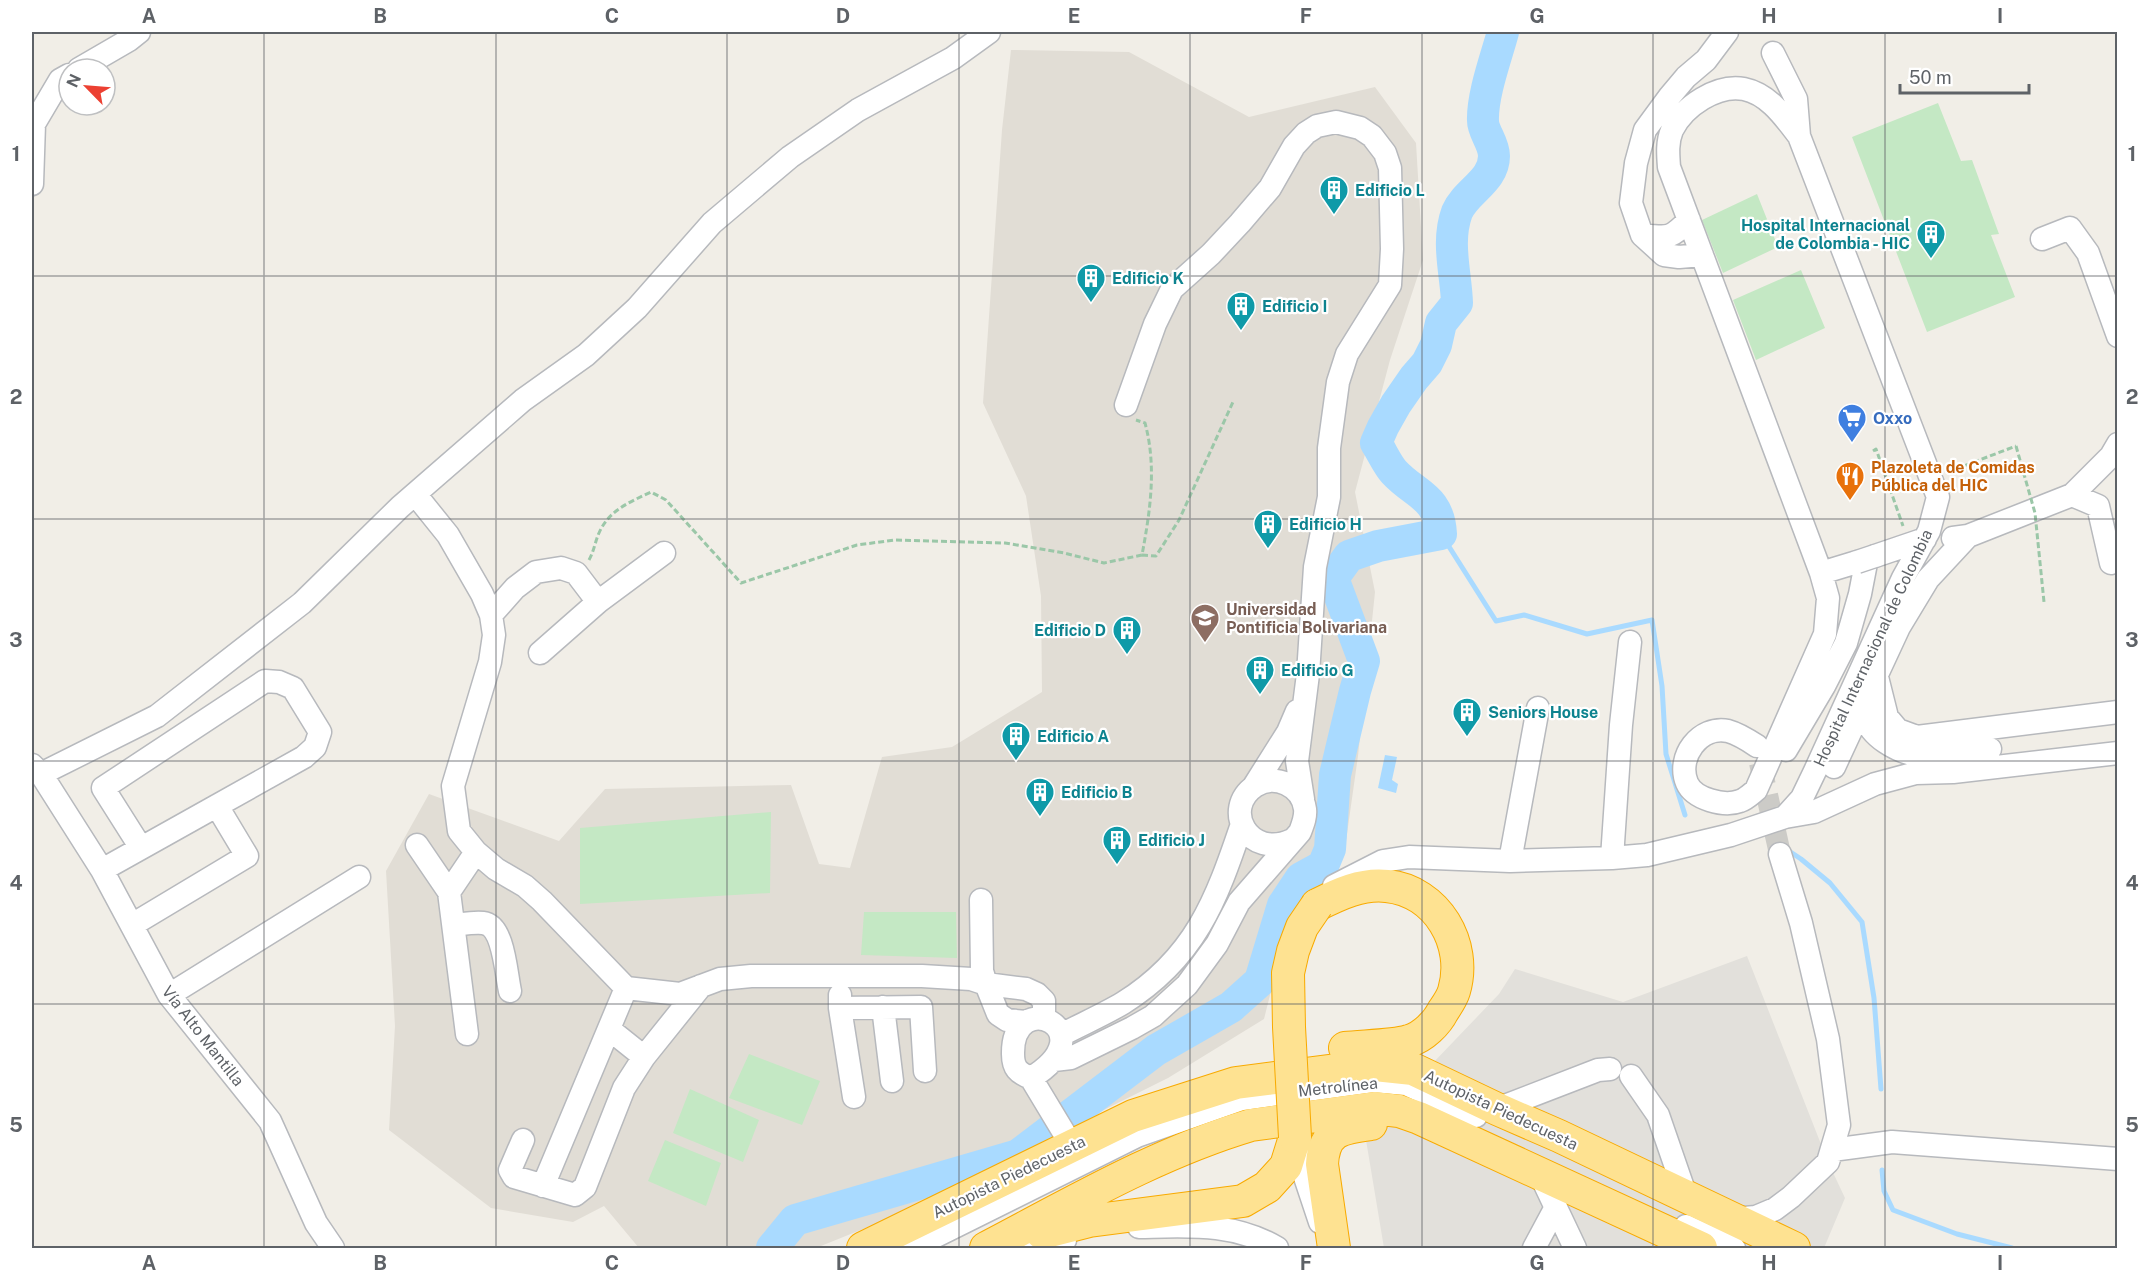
<svg xmlns="http://www.w3.org/2000/svg" width="2149" height="1280" viewBox="0 0 2149 1280" font-family="'Public Sans',sans-serif">
	<rect width="100%" height="100%" fill="#f1eee7"/>
	<!-- industrial -->
	<path fill="#e2e0db" d="M1747 956 1828 1162 1845 1198 1824 1248H1384L1365 1134 1499 994 1515 969 1623 1002Z"/>
	<!-- education -->
	<path fill="#e1ddd5" d="M1011 50 1129 52 1249 117 1375 87 1416 143 1423 260 1390 360 1355 492 1375 592 1358 756 1344 855 1307 896 1276 971 1264 1019 1168 1078 873 1225 816 1248H639L604 1206 573 1222 491 1208 389 1130 395 1026 386 871 429 794 559 841 605 789 791 785 819 864 850 868 882 757 952 747 1042 692 1041 596 1026 496 983 403 1002 130Z"/>
	<!-- park -->
	<path fill="#c4e8c4" d="M1938 103 1961 161 1972 160 1999 234 1991 235 2015 297 1927 332 1852 137Z
		M1757 194 1778 247 1723 273 1702 220Z
		M1801 270 1825 328 1756 360 1733 300Z
		M771 812 770 893 580 904V828Z
		M864 912H956L957 958 861 955Z
		M749 1054 820 1081 802 1125 729 1098Z
		M690 1089 759 1120 743 1162 673 1133Z
		M665 1140 721 1163 706 1206 648 1181Z"/>
	<!-- water -->
	<path fill="#a9daff" d="M1385 755 1397 757 1392 780 1398 784 1396 793 1378 788Z"/>
	<g fill="none" stroke-linecap="round" stroke-linejoin="round">
		<!-- stream -->
		<path stroke="#a9daff" stroke-width="5" d="M1441 534 1496 621 1524 615 1587 634 1652 620 1662 686 1666 754 1685 815
			M1768 837 1801 859 1830 883 1862 922 1874 998 1881 1089
			M1882 1170 1884 1191 1893 1210 1957 1234 2012 1248"/>
		<!-- river -->
		<path stroke="#a9daff" stroke-width="32" d="M772 1248 795 1220 1018 1155 1156 1050 1231 1007 1260 981 1283 905 1301 878 1323 866 1330 849 1335 775 1355 691 1364 661 1333 578 1349 556 1378 546 1441 534C1439 496 1415 495 1394 472 1387 464 1382 452 1376 443L1383 427 1396 404 1414 378 1427 363 1436 345 1441 323 1457 303C1456 273 1446 242 1457 212 1466 191 1494 181 1494 156 1494 143 1483 132 1483 121 1482 95 1496 58 1503 32"/>
		<!-- minor-tunnel -->
		<path stroke="#cccbc7" stroke-width="22" stroke-dasharray="22 11" stroke-linecap="butt" d="M1760 763 1780 854"/>
		<!-- minor casing -->
		<g stroke="#b7b9bd" stroke-width="25">
			<path id="minor" d="M1773 53 1796 99 1799 136 1938 497 1929 531 1903 578 1815 771 1802 798 1785 817
				M79 69 129 40 139 32
				M32 184 34 124 60 80 69 75
				M1642 235C1669 238 1670 239 1689 220
				M2042 239 2070 228 2088 253 2118 336
				M1702 255 1679 257 1664 255 1642 235 1631 203 1636 163 1645 130 1670 96 1686 77 1706 60 1727 32
				M1126 405 1155 324 1172 289 1211 254 1240 223 1270 188 1294 146 1306 133 1317 126 1336 122 1360 128 1372 136 1385 153 1390 168 1392 249 1390 285 1347 354 1338 382 1329 448V497L1315 567 1308 674 1297 761 1303 799
				M415 494 448 535 482 594 491 615 494 635 490 662 453 786 459 831 476 852 496 869 525 886 542 901 626 988 543 1186
				M2072 495 2098 506 2111 563
				M1953 538 1968 536 2072 495 2111 456 2118 444
				M1875 556 1925 539
				M1821 573 1857 562
				M598 602 664 553
				M491 615 515 588 536 572 561 568 576 573 598 602 540 653
				M1875 669 1887 717 1898 730 1917 737 2118 712
				M1866 698C1866 704 1864 711 1865 717 1871 737 1896 751 1916 755 1931 758 1973 751 1990 749
				M1757 746C1748 740 1739 734 1728 731 1700 725 1676 757 1687 783 1694 799 1724 807 1740 801 1746 799 1751 794 1756 790L1825 634 1828 598 1821 573 1669 167C1668 154 1667 142 1672 130 1684 106 1717 84 1744 89 1769 94 1785 118 1799 136
				M1786 750 1824 686 1846 643 1860 594 1866 563
				M32 765 41 774 102 870 169 995 270 1121 316 1223 333 1248
				M1834 767 1899 627 1928 579 1968 536
				M41 774 157 716 302 603 400 507 523 400 586 355 637 308 712 223 790 157 858 110 953 58 989 32
				M1254 786 1288 732 1297 711
				M417 845 449 892
				M1612 858 1621 725 1630 642
				M1510 861 1538 708
				M102 870C169 832 237 795 304 757L315 747 320 732 293 688 279 682 265 681 103 788 141 848
				M1334 886 1383 861 1409 857 1510 861 1612 858 1647 855 1731 835 1785 817 1814 812 1875 784 1916 773 1953 772 2118 753
				M981 900 982 971 986 984 998 1014 1007 1020 1026 1022
				M132 925 247 856 217 806
				M454 925C463 924 474 922 483 923 504 925 506 974 510 991
				M626 988 680 994 720 979 751 976H922L971 979 986 984 1026 989 1037 994 1044 1001V1017
				M169 995 359 877
				M840 995V1008L854 1097
				M883 1007 892 1081
				M840 1008 921 1007 925 1071
				M609 1029 644 1057
				M467 1034 449 892 476 852
				M1061 1035C1082 1024 1103 1015 1123 1003 1195 958 1216 901 1242 824
				M1054 1060 1071 1058 1132 1028 1153 1016 1187 985 1217 944 1239 902 1300 832C1303 824 1306 817 1305 809 1302 786 1275 773 1255 786 1221 809 1249 860 1292 840
				M1631 1076 1658 1115 1687 1199
				M1031 1078C1109 1030 1012 985 1013 1054 1013 1068 1018 1073 1031 1078L1072 1146
				M1497 1109 1598 1070 1610 1069
				M1295 1137 1305 1177 1320 1222
				M523 1140 510 1170 514 1177 575 1195 585 1187 624 1088 644 1057 701 986
				M1832 1150 1892 1142 2118 1159
				M1540 1174 1575 1248
				M1731 1219 1756 1217 1775 1209 1791 1197 1828 1162 1839 1125 1828 1039 1801 923 1780 854
				M1686 1226 1734 1248
				M1139 1227C1188 1226 1234 1222 1277 1248
				M912 1248 1137 1136 1242 1099 1373 1081 1406 1084 1476 1116
				M1027 1248 1065 1240
				M1534 1248 1556 1207"/>
		</g>
		<!-- highway casing -->
		<g stroke="#f8aa00" stroke-width="34">
			<path id="highway" d="M1317 905C1339 894 1362 883 1387 886 1437 891 1468 944 1454 991 1452 998 1447 1005 1443 1011 1437 1023 1423 1037 1409 1041 1394 1046 1362 1046 1345 1048
				M1042 1233 1089 1221 1243 1201 1267 1187 1286 1166 1295 1137
				M863 1248 1133 1116 1236 1083 1375 1065 1413 1069 1497 1109 1559 1136 1794 1248
				M986 1248C1072 1203 1157 1153 1251 1125L1374 1108 1399 1111 1419 1118 1701 1248
				M1334 1248 1322 1164C1324 1130 1341 1128 1371 1124"/>
		</g>
		<!-- path -->
		<path stroke="#9bc7a8" stroke-width="3" stroke-dasharray="6 3" stroke-linecap="butt" d="M1873 451 1876 449 1903 526
			M1948 472 2016 446
			M1142 555 1156 556 1179 520 1233 402
			M589 560C594 551 595 542 599 533 609 510 630 502 651 492L666 500 741 583 857 545 895 540 1005 543 1064 553 1104 563 1142 555C1150 512 1157 467 1145 423L1136 420"/>
		<!-- minor -->
		<use href="#minor" stroke="#fff" stroke-width="22"/>
		<!-- highway -->
		<use href="#highway" stroke="#fee291" stroke-width="32"/>
		<!-- minor-bridge casing -->
		<g stroke="#b7b9bd" stroke-width="25" stroke-linecap="butt">
			<path id="minor-bridge" d="M1857 562 1875 556"/>
		</g>
		<!-- highway-bridge casing -->
		<g stroke="#f8aa00" stroke-width="34" stroke-linecap="butt">
			<path id="highway-bridge" d="M1295 1137 1289 1027 1288 973 1293 951 1302 927 1317 905"/>
		</g>
		<!-- path-bridge -->
		<path stroke="#9bc7a8" stroke-width="3" stroke-dasharray="6 3" stroke-linecap="butt" d="M2016 446 2035 513 2044 602"/>
		<!-- minor-bridge -->
		<use href="#minor-bridge" stroke="#fff" stroke-width="22"/>
		<!-- highway-bridge -->
		<use href="#highway-bridge" stroke="#fee291" stroke-width="32"/>
	</g>
	<!-- grid -->
	<path fill="none" stroke="#5e6267" stroke-width="1.5" stroke-opacity="0.55" d="M264 32V1248M496 32V1248M727 32V1248M959 32V1248M1190 32V1248M1422 32V1248M1653 32V1248M1885 32V1248M32 276H2118M32 519H2118M32 761H2118M32 1004H2118"/>
	<!-- icons -->
	<defs>
		<g id="building-pin" transform="scale(1.5)"><path d="M0 17L-7.5 6A9.5 9.5 0 1 1 7.5 6Z" fill="#0f9aa8" stroke="#fff"/><path d="M-4-6H4V6H1V3H-1V6H-4ZM-2.5-4.3h1.7v1.8h-1.7ZM.8-4.3h1.7v1.8H.8ZM-2.5-1h1.7V.8h-1.7ZM.8-1h1.7V.8H.8Z" fill="#fff"/></g>
		<g id="supermarket-pin" transform="scale(1.5)"><path d="M0 17L-7.5 6A9.5 9.5 0 1 1 7.5 6Z" fill="#3f7fe0" stroke="#fff"/><path d="M-6-5.5h2.5l.6 2H6L4.5 2H-2.5L-4.4-4H-6ZM-1.5 3.2a1.3 1.3 0 1 0 .1 0ZM3 3.2a1.3 1.3 0 1 0 .1 0Z" fill="#fff"/></g>
		<g id="restaurant-pin" transform="scale(1.5)"><path d="M0 17L-7.5 6A9.5 9.5 0 1 1 7.5 6Z" fill="#e8710a" stroke="#fff"/><path d="M-5-6h1v4h1v-4h1v4h1v-4h1v5L-1.5 .5V6h-2V.5L-5-1ZM5-6V6H3V1.5H1.5Q1.5-4 5-6Z" fill="#fff"/></g>
		<g id="university-pin" transform="scale(1.5)"><path d="M0 17L-7.5 6A9.5 9.5 0 1 1 7.5 6Z" fill="#8d6e63" stroke="#fff"/><path d="M0-5L7-2L0 1L-7-2ZM-4 1L0 2.5L4 1V4Q0 6-4 4Z" fill="#fff"/></g>
	</defs>
	<g fill-rule="evenodd">
		<use href="#building-pin" x="1334" y="190"/>
		<use href="#building-pin" x="1931" y="234"/>
		<use href="#building-pin" x="1091" y="278"/>
		<use href="#building-pin" x="1241" y="306"/>
		<use href="#supermarket-pin" x="1852" y="418"/>
		<use href="#restaurant-pin" x="1850" y="476"/>
		<use href="#building-pin" x="1268" y="524"/>
		<use href="#university-pin" x="1205" y="618"/>
		<use href="#building-pin" x="1127" y="630"/>
		<use href="#building-pin" x="1260" y="670"/>
		<use href="#building-pin" x="1467" y="712"/>
		<use href="#building-pin" x="1016" y="736"/>
		<use href="#building-pin" x="1040" y="792"/>
		<use href="#building-pin" x="1117" y="840"/>
	</g>
	<g text-anchor="middle" dominant-baseline="central" stroke-width="4.5" stroke-linejoin="round" paint-order="stroke">
		<!-- culture labels -->
		<g font-size="16" font-weight="bold" fill="#0d838f" stroke="#fff" text-anchor="start">
			<text x="1355" y="190">Edificio L</text>
			<text x="1910" y="225" text-anchor="end">Hospital Internacional<tspan x="1910" dy="18">de Colombia - HIC</tspan></text>
			<text x="1112" y="278">Edificio K</text>
			<text x="1262" y="306">Edificio I</text>
			<text x="1289" y="524">Edificio H</text>
			<text x="1106" y="630" text-anchor="end">Edificio D</text>
			<text x="1281" y="670">Edificio G</text>
			<text x="1488" y="712">Seniors House</text>
			<text x="1037" y="736">Edificio A</text>
			<text x="1061" y="792">Edificio B</text>
			<text x="1138" y="840">Edificio J</text>
		</g>
		<!-- shop labels -->
		<g font-size="16" font-weight="bold" fill="#366cbe" stroke="#fff" text-anchor="start">
			<text x="1873" y="418">Oxxo</text>
		</g>
		<!-- food labels -->
		<g font-size="16" font-weight="bold" fill="#c56008" stroke="#fff" text-anchor="start">
			<text x="1871" y="467">Plazoleta de Comidas<tspan x="1871" dy="18">Pública del HIC</tspan></text>
		</g>
		<!-- education labels -->
		<g font-size="16" font-weight="bold" fill="#785e54" stroke="#fff" text-anchor="start">
			<text x="1226" y="609">Universidad<tspan x="1226" dy="18">Pontificia Bolivariana</tspan></text>
		</g>
		<!-- street labels -->
		<g font-size="16" fill="#5e6267" stroke="#fff">
			<text transform="translate(1873 648) rotate(-65)">Hospital Internacional de Colombia</text>
			<text transform="translate(203 1036) rotate(52)">Vía Alto Mantilla</text>
			<text transform="translate(1338 1087) rotate(-6)">Metrolínea</text>
			<text transform="translate(1501 1110) rotate(25)">Autopista Piedecuesta</text>
			<text transform="translate(1009 1177) rotate(-26)">Autopista Piedecuesta</text>
		</g>
	</g>
	<!-- border -->
	<rect width="2149" height="1280" fill="none" stroke="#ffffff" stroke-width="66"/>
	<!-- north arrow -->
	<g transform="translate(87 87) rotate(295)"><circle r="28" fill="#ffffff" stroke="#bfc0c2" stroke-width="1.5"/>
	<path d="M0-4.5L10 22L0 15L-10 22Z" fill="#ec4032"/>
	<text y="-9" font-size="16" font-weight="bold" text-anchor="middle" fill="#5e6267">N</text>
	</g>
	<!-- scale -->
	<path d="M1900 84v9h129v-9" fill="none" stroke="#5e6267" stroke-width="3"/>
	<text x="1909" y="84" font-size="18" fill="#5e6267" stroke="#ffffff" stroke-width="4.5" paint-order="stroke">50 m</text>
	<rect x="33" y="33" width="2083" height="1214" fill="none" stroke="#5e6267" stroke-width="2"/>
	<g font-size="20" text-anchor="middle" font-weight="bold" fill="#5e6267">
		<text x="149" y="23">A</text>
		<text x="380" y="23">B</text>
		<text x="612" y="23">C</text>
		<text x="843" y="23">D</text>
		<text x="1074" y="23">E</text>
		<text x="1306" y="23">F</text>
		<text x="1537" y="23">G</text>
		<text x="1769" y="23">H</text>
		<text x="2000" y="23">I</text>
		<text x="16" y="161">1</text>
		<text x="2132" y="161">1</text>
		<text x="16" y="404">2</text>
		<text x="2132" y="404">2</text>
		<text x="16" y="647">3</text>
		<text x="2132" y="647">3</text>
		<text x="16" y="890">4</text>
		<text x="2132" y="890">4</text>
		<text x="16" y="1132">5</text>
		<text x="2132" y="1132">5</text>
		<text x="149" y="1270">A</text>
		<text x="380" y="1270">B</text>
		<text x="612" y="1270">C</text>
		<text x="843" y="1270">D</text>
		<text x="1074" y="1270">E</text>
		<text x="1306" y="1270">F</text>
		<text x="1537" y="1270">G</text>
		<text x="1769" y="1270">H</text>
		<text x="2000" y="1270">I</text>
	</g>
</svg>
